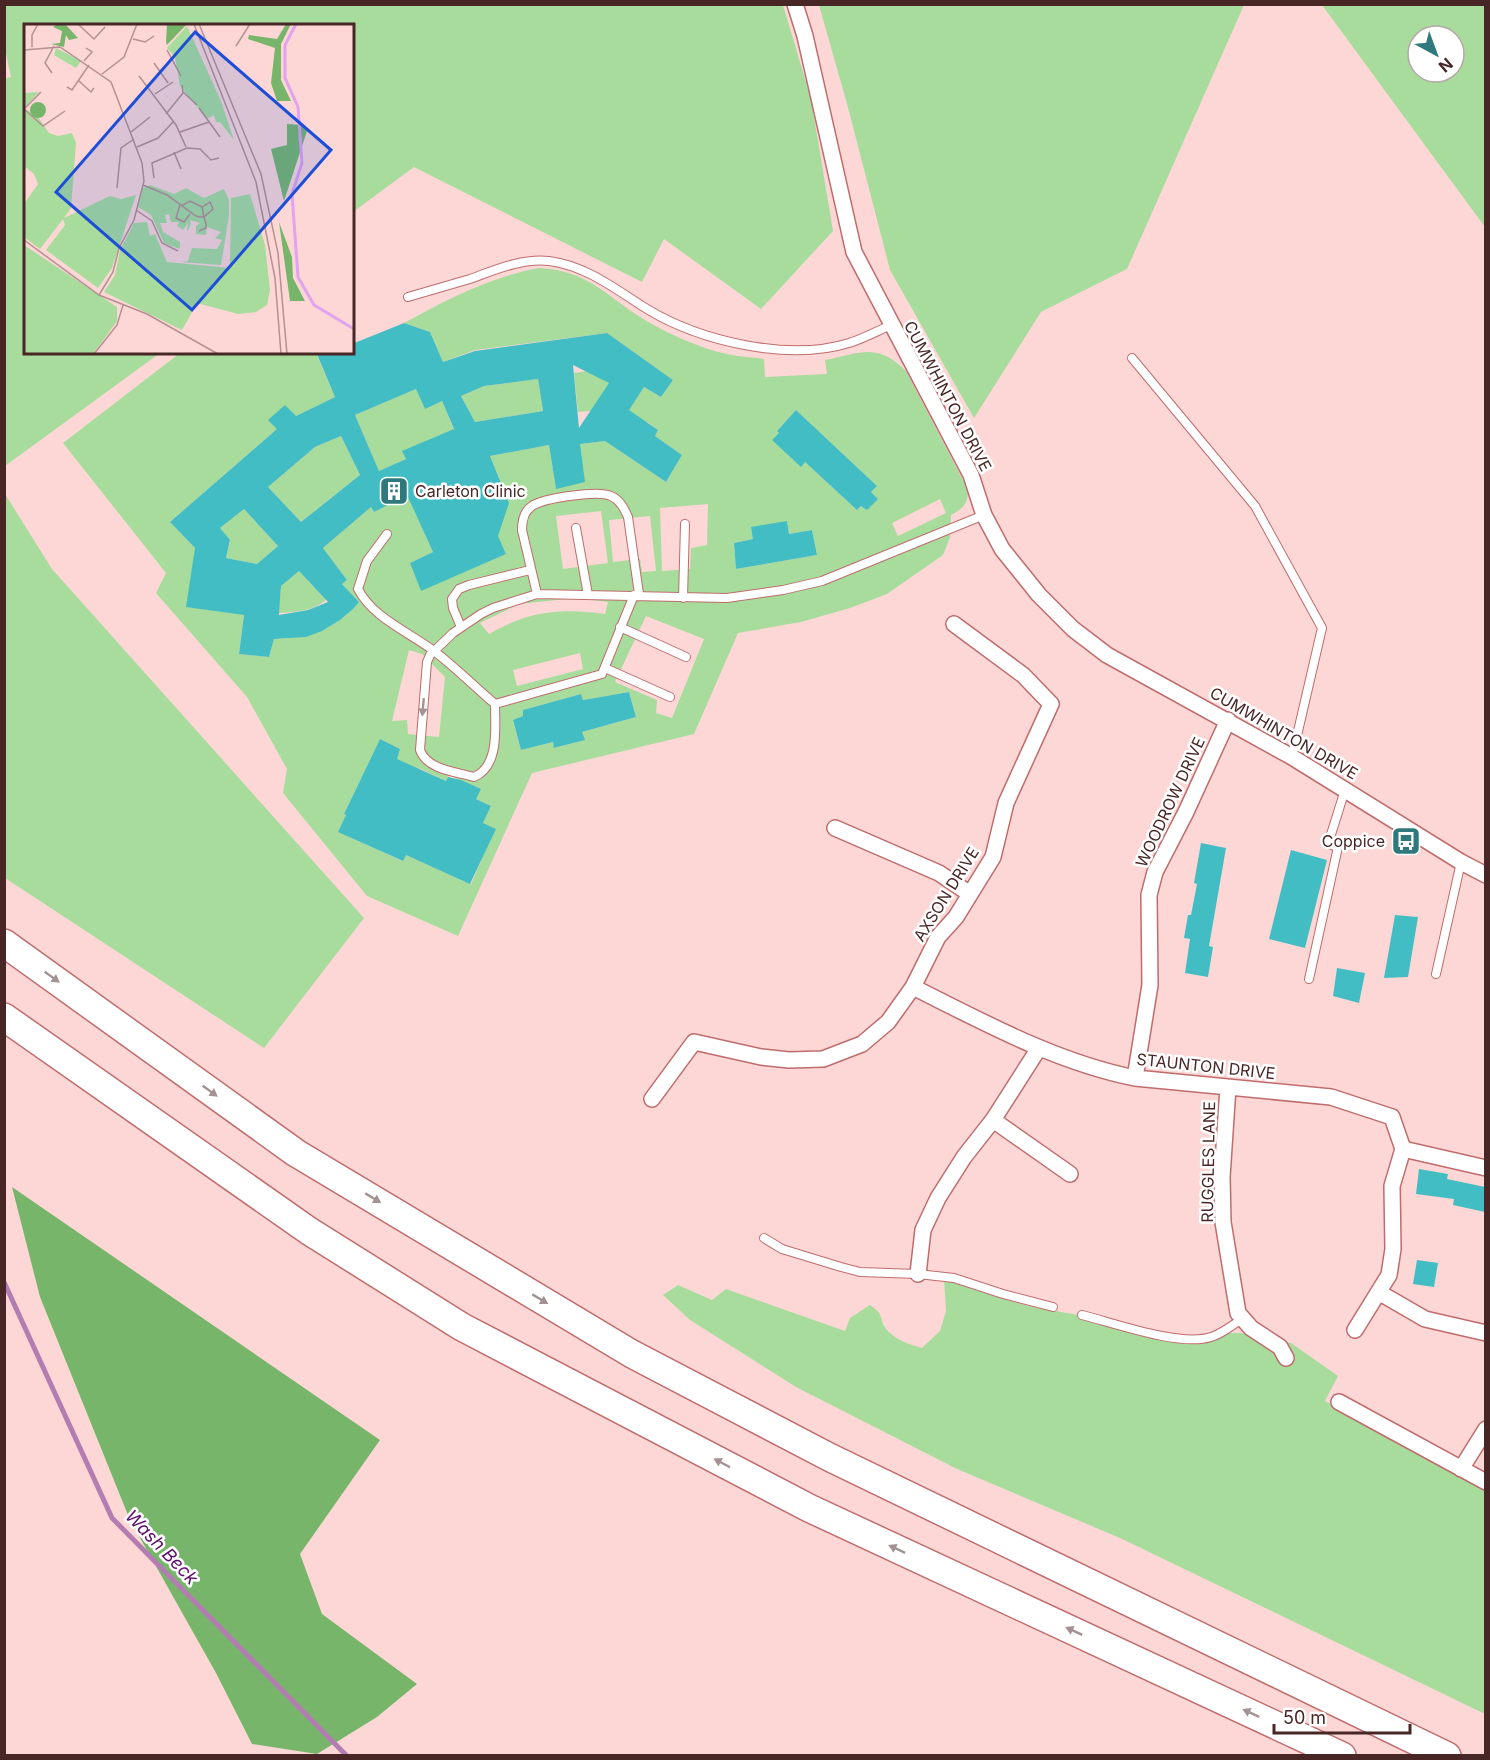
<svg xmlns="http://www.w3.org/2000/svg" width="1490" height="1760" viewBox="0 0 1490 1760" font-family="Inter,sans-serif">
	<rect width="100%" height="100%" fill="#fdd7d6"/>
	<!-- green -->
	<path fill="#a7dc9c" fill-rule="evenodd" d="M5 4 783 5 811 99 833 231 761 309 664 239 642 282 414 167 353 212 352 26H26V352L160 353 5 466 4 79 11 77 5 49Z
		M819 5H1244L1127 269 1041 312 974 418 890 270 849 111Z
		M1322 5H1485V227ZM1418 36H1454V72H1418Z
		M539 268C590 271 604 295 645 320 669 334 699 348 727 354 739 357 751 357 764 359L765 377 827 374 825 360C861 353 877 342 906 371L968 490C968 505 963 508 951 515L950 537 943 555 887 594 850 608 801 622 738 633 694 734 532 773 458 936 367 896 283 793 287 769 247 697 156 593 166 573 63 443 180 353H316L335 397 296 416 277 429 170 522 195 548 248 581 239 654 269 657 274 639C310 638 334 630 359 602L342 584 347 580 323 548 371 507 374 512 406 492 433 552 410 563 421 590 506 554 493 527 508 501 490 456 549 445 556 489 580 444 605 441 666 482 682 455 655 436 658 430 647 422 643 428 625 415 644 387 661 397 673 380 607 333 475 350 443 362 430 332 404 323C448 299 490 277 539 268ZM796 410 877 486 871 492 878 499 861 506 857 510 805 462 777 431ZM940 499 946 513 898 536 892 523ZM708 504 707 545 691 548 690 569 662 571 660 508ZM601 511 608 563 563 569 556 516ZM650 516 656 571 642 572 640 559 613 562 609 520ZM787 521 789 534 812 530 817 555 736 569 734 543 753 539ZM576 598 608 602 605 614C558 608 530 611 489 634L480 623 519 604ZM646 616 704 639 672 718 656 713 657 700 615 682ZM409 650 422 654 445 677 439 737 408 734 407 720 392 721ZM580 653 583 669 517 686 513 670ZM629 692 636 717 582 732 584 740 555 748 553 742 521 750 513 721 523 716V710L581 694 583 700ZM380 739 400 749 395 764 421 769 446 781 449 775 480 789 476 799 491 806 483 823 495 829 471 884 406 855 402 861 339 832 346 815 344 814Z
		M599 369 606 381 609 383 604 410 578 412 574 373Z
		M538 379 543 411 475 422 461 396 484 386Z
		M416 389 425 408 442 401 456 435 403 452 406 459 379 471 355 415Z
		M341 436 360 475 301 522 268 487 315 447Z
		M5 494 52 569 364 918 264 1048 5 878Z
		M244 509 278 546 257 564 226 558 230 541 220 528Z
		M299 571 326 600C312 611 297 612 279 613L281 586Z
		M944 1277 967 1281 1000 1297 1028 1306 1106 1320 1141 1336 1175 1342 1203 1343 1230 1333H1241L1291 1343 1338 1376 1325 1401 1438 1460 1485 1491V1714L1120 1538 957 1469 796 1387 690 1320 663 1295 678 1285 712 1300 726 1289 845 1331 850 1318 870 1305C886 1316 878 1318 886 1329 895 1340 909 1344 922 1348L940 1331 946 1311Z"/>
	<!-- forest -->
	<path fill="#77b66a" d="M12 1187 380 1440 300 1554 322 1614 417 1684 377 1717 317 1754 252 1744 216 1673 130 1520 40 1297Z"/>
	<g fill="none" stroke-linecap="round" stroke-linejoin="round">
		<!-- stream -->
		<path stroke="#b37db2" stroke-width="5" d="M4 1282 112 1518 347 1756"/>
	</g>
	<!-- building -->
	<path fill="#43bdc4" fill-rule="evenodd" d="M404 323 430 332 443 362 475 351 607 333 673 380 661 397 644 387 629 410 658 430 655 436 682 455 666 482 605 441 580 444 585 482 556 489 549 445 490 456 509 503 498 536 506 554 421 591 410 563 433 552 407 495 374 512 371 507 323 548 347 580 342 584 359 602 353 609 340 620 322 631 306 637 274 639 269 657 239 654 244 615 186 607 195 548 170 522 277 429 268 420 285 405 296 416 335 397 316 352H352V344ZM573 365 609 383 579 428ZM538 379 543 411 475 422 461 396 484 386ZM416 389 425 409 442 401 454 429 402 451 406 459 379 471 355 415ZM341 436 360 475 301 522 268 487 315 447ZM244 509 278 546 257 564 226 558 230 540 220 528ZM299 571 328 602 308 610 279 615 281 586Z
		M796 410 877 486 871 492 878 499 867 510 861 506 857 510 805 462 801 467 772 440 779 433 777 431Z
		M787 521 789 534 812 530 817 555 736 569 734 543 753 539 751 527Z
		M629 692 636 717 582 732 585 740 554 748 553 742 521 750 513 720 523 716V710L581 694 583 700Z
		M380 739 400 749 397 759 446 781 448 777 461 780 481 789 476 799 491 806 483 823 496 829 470 884 406 855 403 861 338 832 346 815 344 814Z
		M1201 843 1226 848 1209 946 1213 947 1208 977 1185 973 1190 939 1184 938 1188 915H1191L1197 884 1194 883Z
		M1291 850 1327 860 1305 948 1269 939Z
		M1395 915 1418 917 1408 977 1384 978Z
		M1337 968 1365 973 1359 1003 1333 996Z
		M1419 1169 1448 1174 1447 1179 1485 1187V1212L1453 1205 1454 1199 1416 1194Z
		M1417 1260 1438 1263 1434 1287 1413 1284Z"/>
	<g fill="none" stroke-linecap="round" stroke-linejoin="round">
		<!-- lane casing -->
		<g stroke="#bf6c6c" stroke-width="10">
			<path id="lane" d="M408 297C429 291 449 285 470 279 495 270 522 258 549 261 587 266 615 289 647 309 700 341 788 362 849 343 863 339 877 331 891 325
				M1132 358 1255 506 1322 628 1292 757
				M576 528 588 595
				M387 534 367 561 358 589C373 618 409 632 434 651 455 667 475 687 495 704 495 727 500 766 474 777 457 772 427 770 420 750L427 662 430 655 453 633 481 614 493 608 537 594 727 598 783 590 822 581 984 515
				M537 594 522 530C522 521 524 511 532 506 544 498 598 490 611 496 620 500 624 508 628 517L639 594
				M683 598 685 524
				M461 627 453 608 452 599 459 589 469 585 530 570
				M620 627 686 657
				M605 668 670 697
				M495 704 602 674 634 595
				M1436 974 1461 862
				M1309 979 1338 847 1328 844 1345 790
				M764 1238 782 1249 841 1267 860 1272 918 1274 954 1278 1003 1294 1053 1307
				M1082 1315C1114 1323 1180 1347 1211 1337 1222 1334 1233 1324 1243 1319"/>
		</g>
		<!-- street casing -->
		<g stroke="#bf6c6c" stroke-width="18">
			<path id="street" d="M795 4 805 36 854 252 971 475 984 515 1002 549 1039 595 1073 629 1107 655 1292 757 1461 862 1486 875
				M835 828 939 873 970 894
				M913 987C985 1023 1056 1062 1135 1078L1331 1097 1392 1117 1403 1149 1486 1168
				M1135 1078 1150 985 1149 895 1155 872 1186 812 1228 720
				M1228 1087 1222 1177 1223 1222 1238 1313 1251 1328 1280 1347 1286 1358
				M652 1099 694 1042 761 1057 789 1060 823 1059 862 1044 888 1022 913 987 938 937 956 917 993 857 1006 803 1051 704 1023 675 954 624
				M993 1120 1070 1174
				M918 1274 923 1230 938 1198 964 1157 993 1120 1039 1048
				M1380 1293 1425 1319 1486 1333
				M1355 1330 1389 1275 1393 1249 1392 1186 1403 1149
				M1339 1402 1486 1482
				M1461 1469 1486 1429"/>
		</g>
		<!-- highway casing -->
		<g stroke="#bf6c6c" stroke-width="30">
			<path id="highway" d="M4 943 296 1153 632 1354 829 1457 1447 1756
				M4 1017 309 1231 462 1327 809 1508 1342 1756"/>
		</g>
		<!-- lane -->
		<use href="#lane" stroke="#fff" stroke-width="8"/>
		<!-- street -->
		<use href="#street" stroke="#fff" stroke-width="15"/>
		<!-- highway -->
		<use href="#highway" stroke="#fff" stroke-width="27"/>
	</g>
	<!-- one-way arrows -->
	<defs><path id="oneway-solid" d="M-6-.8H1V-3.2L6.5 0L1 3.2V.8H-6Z" transform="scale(1.5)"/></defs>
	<g fill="#a49292">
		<use href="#oneway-solid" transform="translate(423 707) rotate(95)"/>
		<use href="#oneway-solid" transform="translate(52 977) rotate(36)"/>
		<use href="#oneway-solid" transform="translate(210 1091) rotate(36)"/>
		<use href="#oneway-solid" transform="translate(373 1198) rotate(31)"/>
		<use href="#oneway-solid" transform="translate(540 1299) rotate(31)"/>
		<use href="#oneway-solid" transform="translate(722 1463) rotate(-152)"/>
		<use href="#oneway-solid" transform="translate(897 1549) rotate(-155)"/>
		<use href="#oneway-solid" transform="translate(1074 1631) rotate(-155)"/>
		<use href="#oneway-solid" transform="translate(1251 1713) rotate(-155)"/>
	</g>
	<!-- icons -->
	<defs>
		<g id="building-square" transform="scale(1.5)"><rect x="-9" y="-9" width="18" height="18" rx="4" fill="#2f787c" stroke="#fff"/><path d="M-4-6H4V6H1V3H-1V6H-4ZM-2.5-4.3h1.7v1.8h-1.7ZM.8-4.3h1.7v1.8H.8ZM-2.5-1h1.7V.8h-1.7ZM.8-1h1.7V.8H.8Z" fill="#fff"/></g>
		<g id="bus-square" transform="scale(1.5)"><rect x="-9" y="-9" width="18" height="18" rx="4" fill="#2f787c" stroke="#fff"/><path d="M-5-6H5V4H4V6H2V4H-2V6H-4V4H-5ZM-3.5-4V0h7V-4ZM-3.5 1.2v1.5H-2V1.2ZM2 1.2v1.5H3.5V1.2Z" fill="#fff"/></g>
	</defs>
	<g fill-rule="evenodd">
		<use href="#building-square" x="394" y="491"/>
		<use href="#bus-square" x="1406" y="841"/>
	</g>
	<g text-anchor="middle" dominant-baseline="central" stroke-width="5" stroke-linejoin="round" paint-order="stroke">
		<!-- street labels -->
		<g font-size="16" fill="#492626" stroke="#fff">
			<text transform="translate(948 396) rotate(62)">CUMWHINTON DRIVE</text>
			<text transform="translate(1284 733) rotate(30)">CUMWHINTON DRIVE</text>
			<text transform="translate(1170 802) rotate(-65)">WOODROW DRIVE</text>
			<text transform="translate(946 894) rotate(-58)">AXSON DRIVE</text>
			<text transform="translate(1206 1066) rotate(6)">STAUNTON DRIVE</text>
			<text transform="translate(1208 1162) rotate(-89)">RUGGLES LANE</text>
		</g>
		<!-- poi labels -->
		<g font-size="16" fill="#492626" stroke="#fff" text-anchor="start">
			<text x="415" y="491">Carleton Clinic</text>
			<text x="1385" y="841" text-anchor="end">Coppice</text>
		</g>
		<!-- water labels -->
		<g font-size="18" font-style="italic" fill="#5d0e6c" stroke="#fff">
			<text transform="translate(162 1547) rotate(46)">Wash Beck</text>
		</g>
	</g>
	<!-- overview -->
	<g transform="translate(24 24)">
		<rect width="330" height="330" fill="#fdd7d6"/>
		<path d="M163 2 197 77 210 116 196 98H192L190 91 183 95 156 62 151 33 143 24ZM32 24 57 37 52 44 30 31ZM15 68 0 84 14 93 25 109 34 112 48 109 52 119 47 184 40 194 86 172 97 175 112 171 88 244 74 264 22 226 41 201 39 195 16 225 0 213V180L14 160 10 150 0 142V69ZM126 161 150 170 162 164 180 174 200 165 205 176V192L197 241 157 238 164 237 168 224 193 225 198 216 191 214 197 208 183 203 182 211 172 210V202L176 199 166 196 167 200 163 208 164 199 159 206 153 202 155 198H147L145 190 141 191 143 199H136L139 208 156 218V225L140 219 127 191 114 183 119 164ZM226 170 241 221 246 266 243 281 232 288 214 290 173 279 158 306 80 268 91 251 96 226 110 199 123 198 126 212 131 210 143 238 206 244 207 174ZM0 221 93 283V297L69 330H0Z" fill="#a7dc9c"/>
		<path d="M34 0H41L54 14 45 16 42 11 40 23 27 20 36 19 38 7 29 3ZM143 0H163L143 21 142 18ZM262 0H267L257 20V56L267 77H253L247 59 251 24 224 15 225 11 253 15ZM6 86a8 8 0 1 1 16 0a8 8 0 1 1-16 0ZM263 100 278 101 283 107 260 177 247 125 263 121ZM255 198 268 233 269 254 281 277H266Z" fill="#77b66a"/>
		<path fill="none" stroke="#e1a2ee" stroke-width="3" d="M272 0 261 21V54L274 83 278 139 268 170 274 253 290 281 330 305"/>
		<path fill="none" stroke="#b59090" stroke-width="1.5" d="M54 0 70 15 81 3M170 0 232 158 251 254 257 330M175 0 237 150 254 229 263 330M109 15 121 18 130 12M212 22 226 0M8 23V11L14 0M0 26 36 23 87 58 118 139 120 157 110 196 95 224 89 248 75 271M143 26 157 52M60 37 68 28 62 24M130 39 144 59M28 49 21 39 30 22M78 50 100 33 113 0M115 52 152 101 162 123M55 57 67 68 70 64M43 63 48 66 65 41M159 68 173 81M131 70 149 58M175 84 196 113M0 85 19 102 41 87M0 85 17 68M142 90 159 69 158 61M107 108 126 93M156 108 185 98M113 123 134 114 149 98M150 128 157 145M130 154 128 139 163 124 176 125 187 136 195 134M119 161 143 171 172 192 176 193H180L189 185 186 178 178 183 180 193 182 200V204L175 207M93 164 97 124 110 115M156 181 152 194 160 198 166 190M157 182 166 177 178 183M112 186 128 197 138 219 154 227M0 216 75 271 123 290 194 330M70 330 93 301 99 281"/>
		<path fill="#1d4ed8" fill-opacity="0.15" stroke="#1d4ed8" stroke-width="3" d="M171 8 307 126 168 286 32 168Z"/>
		<rect width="330" height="330" fill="none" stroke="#492626" stroke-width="3"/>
	</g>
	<!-- border -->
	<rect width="1490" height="1760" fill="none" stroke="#492626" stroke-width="12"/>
	<!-- north arrow -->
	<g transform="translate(1436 54) rotate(139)"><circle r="28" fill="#ffffff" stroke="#b6a8a8" stroke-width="1.5"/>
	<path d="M0-4.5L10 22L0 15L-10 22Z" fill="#2f787c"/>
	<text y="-9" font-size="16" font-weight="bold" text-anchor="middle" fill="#492626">N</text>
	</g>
	<!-- scale -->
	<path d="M1274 1724v9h136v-9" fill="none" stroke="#492626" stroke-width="3"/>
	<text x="1283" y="1724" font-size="18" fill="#492626" stroke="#ffffff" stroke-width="4.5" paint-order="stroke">50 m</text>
</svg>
